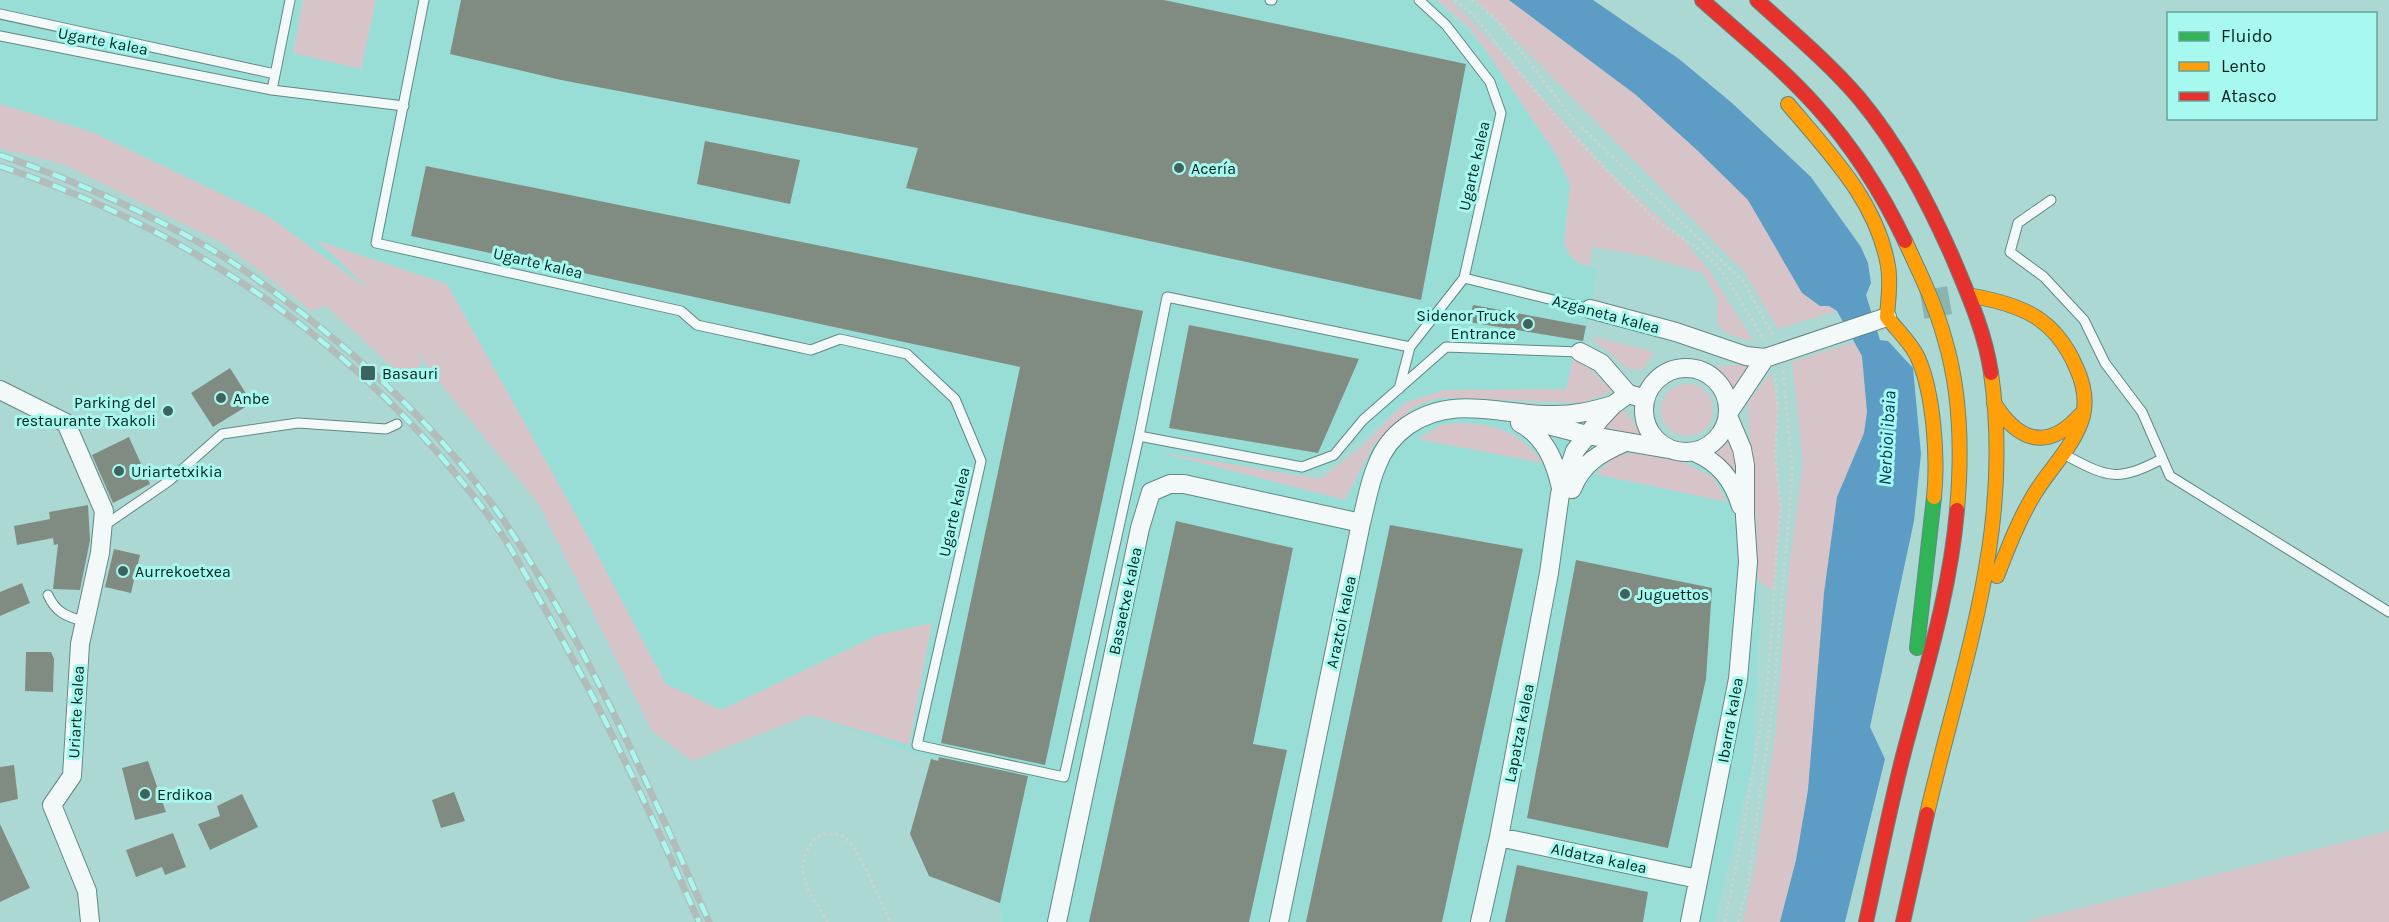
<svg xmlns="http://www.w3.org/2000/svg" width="2389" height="922" viewBox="0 0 2389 922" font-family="Karla,sans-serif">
	<rect width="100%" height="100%" fill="#acd8d3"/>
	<!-- built -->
	<path fill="#98ded6" d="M0 0H1436L1488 52 1557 156 1570 185 1564 244 1578 263 1598 269 1573 401 1472 389 1404 403 1329 467 1300 475 1169 455 1345 500 1374 444 1414 407 1438 398H1462L1515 428 1668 454 1754 489 1760 619 1753 762 1715 922H1002L1000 903 929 876 910 834 931 759 809 715 692 761 652 731 538 503 430 372 379 296 268 216 92 132 0 104Z"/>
	<!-- green -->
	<path fill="#d7c4c9" d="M303 0H376L361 69 293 53Z
		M1437 0H1451L1520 72 1606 169 1681 237 1709 270 1754 342 1727 334 1717 324 1718 300 1703 273 1645 256 1592 247 1590 266 1578 263 1569 254 1564 244 1570 185 1557 156 1470 27Z
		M1476 0H1509L1636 95 1698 151 1748 200 1791 273 1820 306H1829L1837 311 1778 329 1745 273Z
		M0 104 92 132 268 216 371 291 316 240 447 284 581 524 666 684 721 710 878 635 932 623 909 745 809 715 692 761 652 731 538 503 442 386 412 344 423 362 406 379 326 306 312 311 224 244 65 165 0 148Z
		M1595 337 1654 352 1643 369H1628L1604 348 1594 342Z
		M1854 342 1862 356 1867 411 1864 433 1837 497 1808 790 1796 860 1780 922H1743L1756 859 1776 728 1789 568 1803 463 1792 362Z
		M1573 358 1590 369 1612 391 1582 403 1462 398H1438L1414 407 1374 444 1345 500 1160 452 1320 479 1362 447 1404 403 1444 390 1566 389Z
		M1759 363 1735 392 1715 367Z
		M1771 373 1778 407 1775 455 1781 508 1774 591 1758 581 1748 402Z
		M1661 410a26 26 0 1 1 52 0a26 26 0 1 1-52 0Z
		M1623 408 1642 435 1601 430Z
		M1459 423C1498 424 1520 432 1543 463L1417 439 1441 425Z
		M1731 439 1739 478 1715 453Z
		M1634 452 1680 460 1713 477 1727 502 1595 474 1614 457Z
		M2389 831V922H2024Z"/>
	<!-- water -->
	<path fill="#5d9cc4" d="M1509 0H1593L1679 59 1732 103 1811 177 1861 247 1868 263 1871 283 1866 295 1880 340 1888 341 1913 368 1921 454 1914 521 1870 727 1885 759 1845 922H1780L1796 860 1808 790 1824 593 1837 497 1864 433 1867 412 1862 356 1837 311 1829 306H1820L1802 293 1748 200 1698 151 1636 95Z"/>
	<!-- building -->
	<path fill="#808c81" d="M461 0H1164L1466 64 1421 300 906 188 918 148 561 80 450 54Z
		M705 141 800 160 790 204 697 184Z
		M426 166 1143 311 1045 765 941 743 1020 367 411 236Z
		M1473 305 1586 326 1583 341 1469 322Z
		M1189 325 1359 359 1318 453 1169 428Z
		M230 368 252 403 213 427 191 393Z
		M129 437 150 484 113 503 92 455Z
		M88 505 90 540 80 590 53 589 58 544 54 545 53 538 17 545 14 526 50 519 49 512Z
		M1176 521 1293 548 1253 744 1287 750 1249 922H1089Z
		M1390 525 1523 549 1442 922H1306Z
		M114 549 140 555 131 593 105 587Z
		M1576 560 1712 588 1706 679 1668 848 1527 818Z
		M22 583 30 603 0 616V592Z
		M26 652H51L54 659 53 692 25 691Z
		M939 757 1028 776 1000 903 929 876 910 834 931 759 938 761Z
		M148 761 166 812 135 820 122 768Z
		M14 765 18 799 0 803V767Z
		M454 792 465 821 441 828 432 800Z
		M242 794 258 827 210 850 198 824 220 816 217 806Z
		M0 824 30 888 0 902Z
		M173 833 186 867 165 875 162 867 136 877 126 850Z
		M1517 865 1648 892 1643 922H1505Z"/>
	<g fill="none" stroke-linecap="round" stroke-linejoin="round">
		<!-- primary-tunnel -->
		<path stroke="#8ab4af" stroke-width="28" stroke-dasharray="28 14" stroke-linecap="butt" d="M1922 305 1973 296"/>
		<!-- lane casing -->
		<g stroke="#618884" stroke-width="11">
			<path id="lane" d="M424 0 376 243 681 311 697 325 811 350 840 339 907 354 955 399 981 461 917 745 1064 777 1139 436 1302 467 1334 455 1363 420 1446 347 1580 352
				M1270 0H1272
				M0 14 275 74
				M0 36 272 90 290 0
				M272 90 404 106
				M2051 200 2018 223 2010 252 2044 277 2084 320 2105 363 2142 412 2170 476 2389 612
				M1464 278 1590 309
				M1399 389 1410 347 1464 278 1501 113 1490 82 1446 25 1419 0
				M1139 436 1167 297 1410 347
				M2067 456C2110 479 2119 481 2162 459
				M102 527 169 481 222 434 298 423 386 429 397 424
				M48 595C56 613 66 616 85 622"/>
		</g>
		<!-- street casing -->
		<g stroke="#618884" stroke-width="20">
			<path id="street" d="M1590 309 1676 332 1746 356 1765 358 1887 317
				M1580 352 1601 363 1628 394 1639 397
				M1644 410a42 42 0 1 1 84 0a42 42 0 1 1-84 0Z
				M0 390 66 423 104 511 100 553 80 644 72 776 52 805 87 891 90 922
				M1729 412 1765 358
				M1536 422 1587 435 1668 449
				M1520 423C1545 436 1555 461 1561 488
				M1694 452C1719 462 1733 480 1741 506
				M1572 489C1582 463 1600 453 1625 442
				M1499 837 1698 879
				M1057 922 1140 528 1151 492 1170 484H1184L1361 523
				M1279 922 1361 523C1366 504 1369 483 1377 465 1383 449 1393 436 1407 426 1453 394 1499 415 1550 415 1572 416 1592 411 1613 405
				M1480 922 1499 837 1549 573 1560 494 1575 451 1600 419 1613 405 1628 394
				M1690 922 1738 679 1745 598 1748 562 1745 516V465L1742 449 1728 416"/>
		</g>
		<!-- fast casing -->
		<g stroke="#618884" stroke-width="16">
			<path id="fast" d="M1917 648 1934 497"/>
		</g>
		<!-- slow casing -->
		<g stroke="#618884" stroke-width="16">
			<path id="slow" d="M1788 104C1829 153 1877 201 1888 266 1891 282 1888 301 1887 317 1897 330 1912 344 1918 358 1934 394 1938 459 1934 497
				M1905 241C1920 273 1936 306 1945 340 1961 394 1962 454 1957 510
				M1973 296C2022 305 2055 318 2076 367 2083 382 2087 399 2083 416 2075 445 2051 467 2035 493 2019 519 2008 548 1997 576
				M1994 403C2018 441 2047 452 2080 415
				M1927 814C1962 663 2014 532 1991 373"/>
		</g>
		<!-- jam casing -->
		<g stroke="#618884" stroke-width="16">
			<path id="jam" d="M1702 0C1741 35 1782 68 1817 107 1853 147 1882 193 1905 241
				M1757 0C1792 32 1829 63 1859 98 1899 146 1927 200 1952 256 1968 294 1985 332 1991 373
				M1866 922C1878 867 1889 811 1903 756 1924 675 1950 594 1957 510
				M1903 922 1927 814"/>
		</g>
		<!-- path -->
		<path stroke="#c6d5d2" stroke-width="3" stroke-dasharray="3 3" stroke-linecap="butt" d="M1455 0 1475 17 1558 119 1656 221 1696 247 1714 262 1728 280 1764 340
			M1472 0 1497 20 1572 118 1744 282 1774 338
			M369 399 373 396
			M828 922C811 895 789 869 814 840 821 832 835 832 844 837 858 845 882 905 890 922
			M1725 922 1741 841 1767 687 1773 616 1775 567 1781 508 1775 455 1778 407 1775 374
			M1738 922 1748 883 1773 701 1789 516 1792 471 1783 370"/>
		<!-- lane -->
		<use href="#lane" stroke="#f3f9f8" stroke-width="9"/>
		<!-- street -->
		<use href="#street" stroke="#f3f9f8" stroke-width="18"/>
		<!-- fast -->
		<use href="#fast" stroke="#30b455" stroke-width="14"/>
		<!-- slow -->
		<use href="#slow" stroke="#ff9f0a" stroke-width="14"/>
		<!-- jam -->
		<use href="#jam" stroke="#e5322d" stroke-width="14"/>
		<!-- rail casing -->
		<g stroke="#b0bdbb" stroke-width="7">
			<path id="rail" d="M0 155C73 180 142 210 209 248 237 264 264 284 290 304 372 366 448 438 506 524 589 648 649 786 709 922
				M0 166C200 233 371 353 496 526 514 551 529 582 545 609 603 710 652 815 699 922"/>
		</g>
		<!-- rail -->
		<use href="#rail" stroke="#a7f8ee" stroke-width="4.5" stroke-dasharray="14" stroke-linecap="butt"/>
	</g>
	<!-- markers -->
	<g fill="#3d635f" stroke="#a7f8ee" stroke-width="2">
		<circle cx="1179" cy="168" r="6"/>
		<circle cx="1528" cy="324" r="6"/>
		<rect x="360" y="365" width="16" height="16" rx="3"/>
		<circle cx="221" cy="398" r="6"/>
		<circle cx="168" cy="411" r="6"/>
		<circle cx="119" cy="471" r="6"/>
		<circle cx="123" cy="571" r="6"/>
		<circle cx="1625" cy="594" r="6"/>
		<circle cx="145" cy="794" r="6"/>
	</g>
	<g text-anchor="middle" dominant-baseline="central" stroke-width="6" stroke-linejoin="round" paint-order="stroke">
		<!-- street labels -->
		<g font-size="16" fill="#012421" stroke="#a7f8ee">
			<text transform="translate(103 41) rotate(11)">Ugarte kalea</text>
			<text transform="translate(1474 166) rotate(-77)">Ugarte kalea</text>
			<text transform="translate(538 263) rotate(13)">Ugarte kalea</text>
			<text transform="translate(1606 314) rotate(15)">Azganeta kalea</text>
			<text transform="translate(954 512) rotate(-77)">Ugarte kalea</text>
			<text transform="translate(1125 601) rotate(-78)">Basaetxe kalea</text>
			<text transform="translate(1341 622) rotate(-78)">Araztoi kalea</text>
			<text transform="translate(76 712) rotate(-87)">Uriarte kalea</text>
			<text transform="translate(1730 720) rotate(-80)">Ibarra kalea</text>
			<text transform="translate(1519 733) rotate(-79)">Lapatza kalea</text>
			<text transform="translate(1599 858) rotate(12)">Aldatza kalea</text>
		</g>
		<!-- poi labels -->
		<g font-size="16" fill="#012421" stroke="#a7f8ee" text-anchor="start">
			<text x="1191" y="168">Acería</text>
			<text x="1516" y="315" text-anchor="end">Sidenor Truck<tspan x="1516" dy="18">Entrance</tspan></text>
			<text x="382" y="373">Basauri</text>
			<text x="233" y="398">Anbe</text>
			<text x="156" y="402" text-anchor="end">Parking del<tspan x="156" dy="18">restaurante Txakoli</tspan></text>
			<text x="131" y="471">Uriartetxikia</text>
			<text x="135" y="571">Aurrekoetxea</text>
			<text x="1637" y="594">Juguettos</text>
			<text x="157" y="794">Erdikoa</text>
		</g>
		<!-- water labels -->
		<g font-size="18" font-style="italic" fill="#013961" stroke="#a7f8ee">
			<text transform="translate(1887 438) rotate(-87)">Nerbioi ibaia</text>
		</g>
	</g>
	<!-- legend -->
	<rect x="2167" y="12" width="210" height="108" fill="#a7f8ee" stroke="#65a39c" stroke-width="1.5"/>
	<rect x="2179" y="32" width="30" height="9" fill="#30b455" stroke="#65a39c" stroke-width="1.5"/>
	<text x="2221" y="42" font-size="18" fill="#012421">Fluido</text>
	<rect x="2179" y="62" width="30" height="9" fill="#ff9f0a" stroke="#65a39c" stroke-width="1.5"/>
	<text x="2221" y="72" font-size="18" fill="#012421">Lento</text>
	<rect x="2179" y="92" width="30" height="9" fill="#e5322d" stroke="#65a39c" stroke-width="1.5"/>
	<text x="2221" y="102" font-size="18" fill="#012421">Atasco</text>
</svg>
